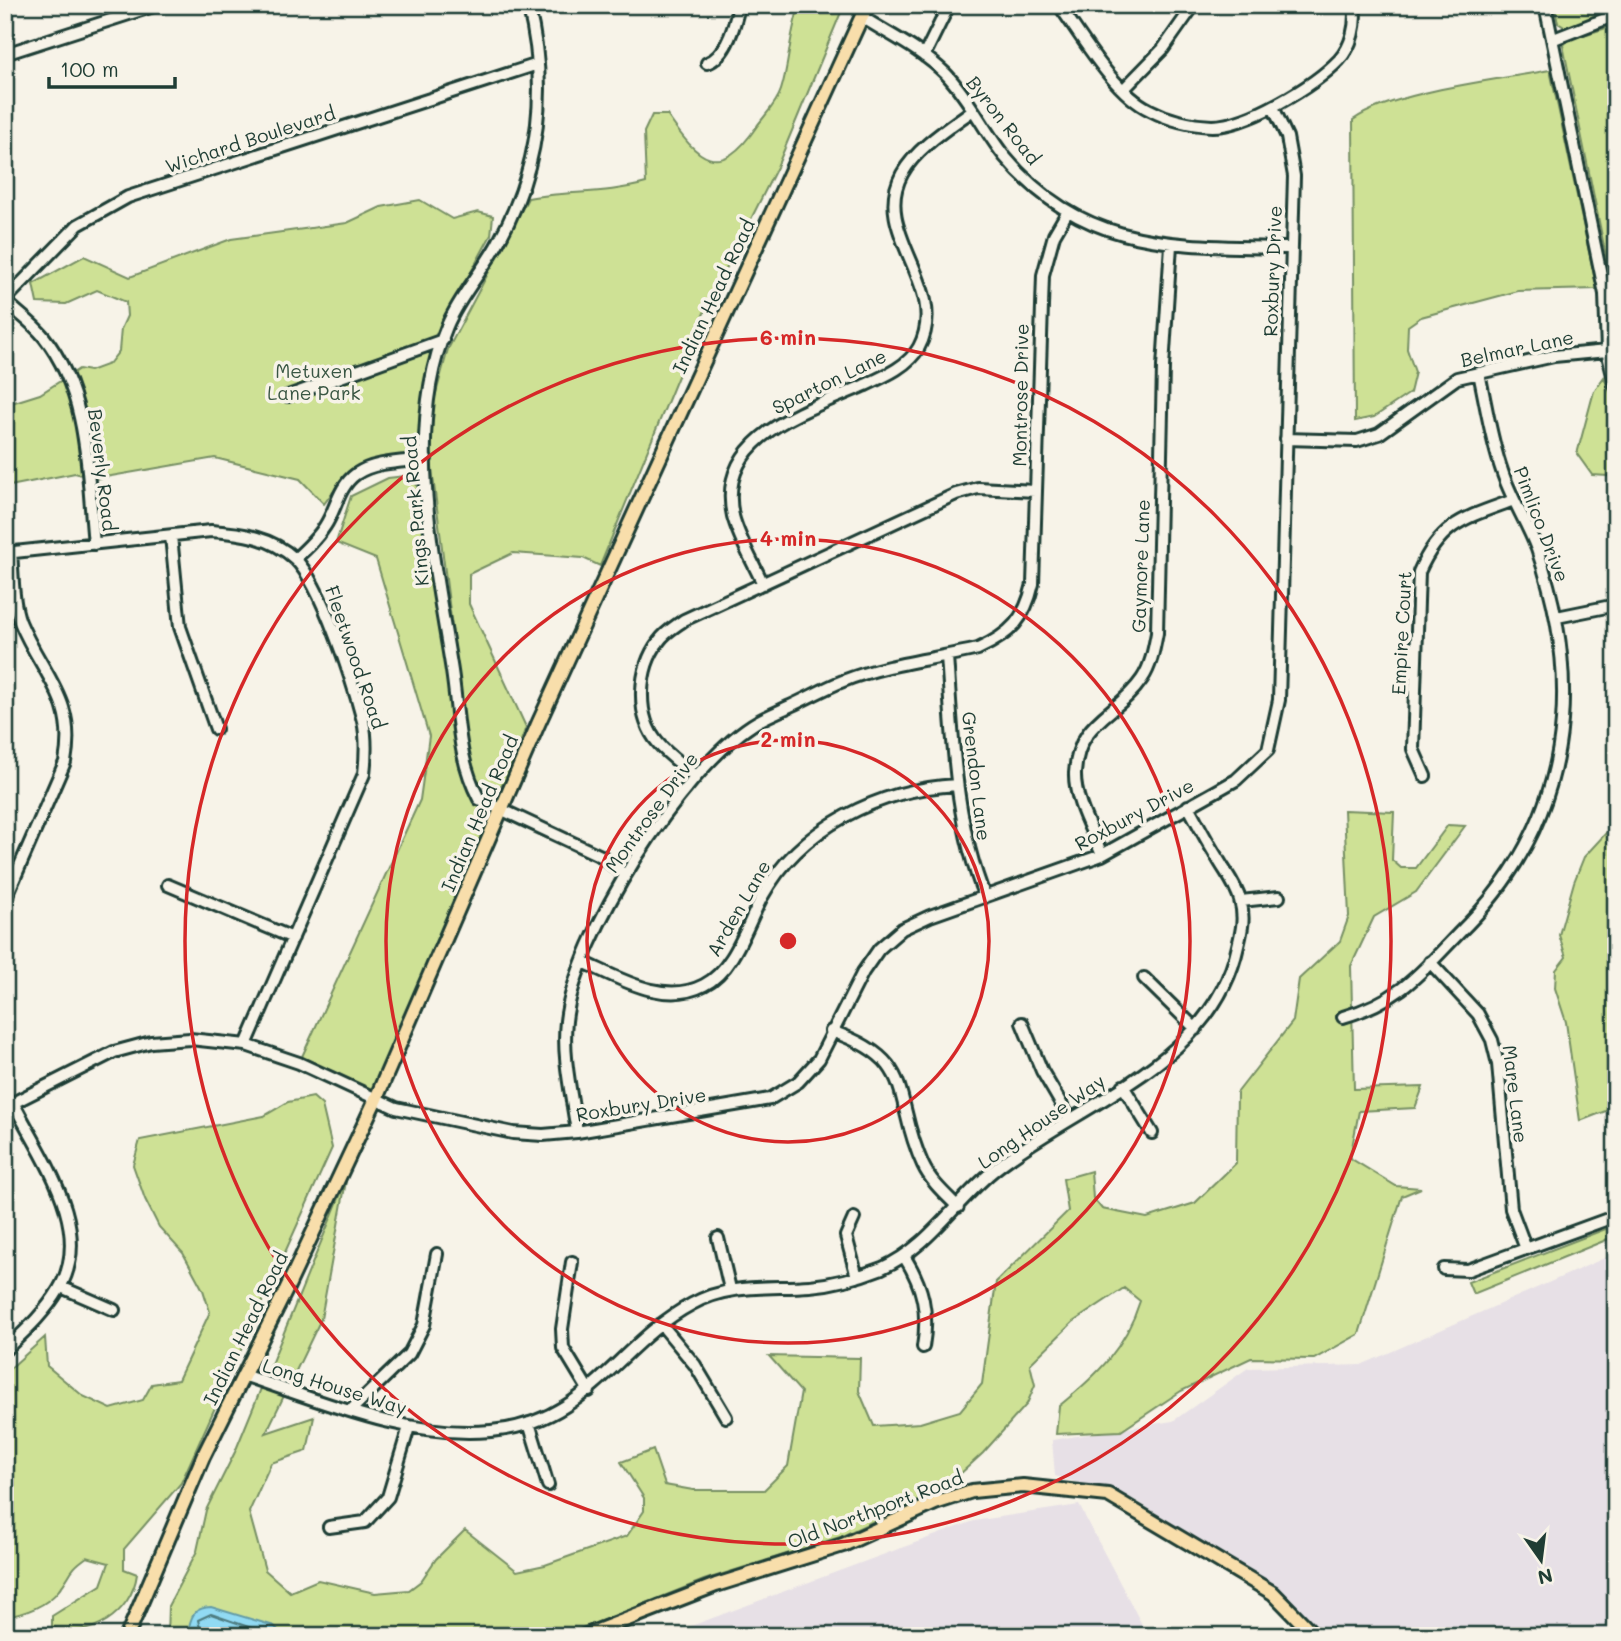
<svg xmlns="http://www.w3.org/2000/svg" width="1621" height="1641" viewBox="0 0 1621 1641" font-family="Mali,sans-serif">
	<rect width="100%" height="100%" fill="#f7f3e8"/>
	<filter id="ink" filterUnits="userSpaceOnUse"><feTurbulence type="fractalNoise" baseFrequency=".0143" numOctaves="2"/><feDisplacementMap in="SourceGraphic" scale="14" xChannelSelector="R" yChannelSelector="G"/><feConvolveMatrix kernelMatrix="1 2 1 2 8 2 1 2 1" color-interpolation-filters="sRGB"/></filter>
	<g filter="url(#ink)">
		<!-- built -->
		<path fill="#e7e0e6" d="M1616 1253V1636H1326L1279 1590 1135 1500 1055 1476 1052 1440 1173 1421 1248 1368 1361 1365Z
			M1079 1505 1148 1636H664L974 1521Z"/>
		<!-- green -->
		<path fill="#cee195" stroke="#768f64" stroke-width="2" d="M800 5H844L777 167 704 313 600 566 583 558 513 553 469 574V604L526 727 506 782 492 792 476 778 469 761 431 461 432 408 448 349 528 198C567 191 608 194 646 183L644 132 652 115H667C698 160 719 182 757 126 765 115 777 103 781 90 790 62 789 33 800 5Z
			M1554 5H1607V8L1595 12 1596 17 1566 28 1558 23Z
			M1613 26 1616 39V351L1606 256 1563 45 1567 40Z
			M1550 70 1597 289 1518 291 1421 317 1408 326 1407 349 1415 372 1410 393 1374 417 1355 421 1353 120C1394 91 1498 80 1550 70Z
			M420 200 452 219 478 212 493 216 491 235 444 322 425 380 422 456C368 463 357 457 324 504L300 479 215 458 94 479 75 473 5 487V405L40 394 79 369 90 371 109 364 119 351 121 329 127 316 126 302 97 290 66 304 37 303 33 284 84 256 130 277 231 239 347 223 381 207Z
			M1604 377 1616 406V488L1608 476 1592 475 1577 454 1594 391Z
			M414 475 431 539 462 760 479 799 501 811 375 1101 299 1063 420 800 429 736 376 559 336 543 351 496 388 478Z
			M1344 810 1394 812 1392 860 1401 868H1416L1448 825 1465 826 1416 892 1374 917 1351 966 1354 1089 1423 1087 1415 1108 1359 1111 1350 1158 1396 1186 1421 1188 1402 1196 1359 1334 1314 1359 1251 1358 1181 1391 1121 1431 1056 1434 1059 1406C1097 1375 1125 1349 1140 1301L1124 1288 1073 1322 1030 1364 1035 1385 1027 1404 983 1453 946 1487 840 1537 704 1580 564 1636H167L168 1606 197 1551 206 1510 235 1452 346 1181 321 1319 266 1433 314 1417 307 1451 271 1463 249 1512 265 1570 290 1592 318 1580 375 1593 409 1590 421 1581 436 1559 465 1530 517 1571 545 1565 627 1536 644 1511V1498L621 1462 653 1450 665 1485 693 1490H764L788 1466 801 1392 769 1356 860 1358 859 1391 874 1426 920 1423 960 1411 982 1384 996 1282 1068 1211 1063 1179 1091 1171 1093 1198 1102 1209 1147 1218 1195 1203 1236 1163 1237 1093 1293 1021 1299 979 1340 941 1349 916Z
			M1616 822V1107L1580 1121 1566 1022 1555 988 1556 970 1566 957 1559 935 1574 882 1584 857Z
			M313 1097 322 1105 332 1148 181 1483 124 1549V1569L137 1574C132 1613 90 1641 52 1627V1616L101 1585 109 1563 87 1557C68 1570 72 1574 59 1590 47 1606 24 1614 5 1617V1373L45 1337 47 1366 83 1396 111 1409 143 1400 152 1384 178 1380 210 1312 203 1290 183 1253 159 1227 145 1199 133 1165 140 1140 264 1116 288 1102Z
			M1616 1225V1236L1473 1294 1468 1282Z"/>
		<!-- water -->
		<path fill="#91daf3" stroke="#639ba7" stroke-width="2" d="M211 1607 274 1626 284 1636 197 1635 189 1627C192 1613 196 1608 211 1607Z"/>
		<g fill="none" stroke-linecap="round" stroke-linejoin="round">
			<!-- shore -->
			<path stroke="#4d7c80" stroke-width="2" d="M202 1636 198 1620 211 1614 275 1636"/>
			<!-- minor casing -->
			<g stroke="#1f3d34" stroke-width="16">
				<path id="minor" d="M528 5C549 87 540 166 499 241 484 270 460 295 447 326 403 431 435 563 452 671 459 717 457 757 479 799L603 857 625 875
					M1059 5C1082 37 1114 93 1150 110 1169 120 1190 125 1212 126 1248 126 1314 86 1339 60 1352 46 1357 24 1354 5
					M1545 5 1605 294 1607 351 1616 387
					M862 17C890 35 922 50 946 74 970 99 984 131 1005 157 1085 252 1177 245 1289 248
					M1554 39 1595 23
					M5 54 157 5
					M924 56 949 5
					M707 63C727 56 735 25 739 5
					M1124 89 1163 49 1194 5
					M5 300 78 225 128 197 538 64
					M5 301C18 313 33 323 44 337 90 395 87 475 94 544
					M288 396 443 340
					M1286 439 1357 441 1379 434 1457 378 1554 356 1607 351
					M171 536 180 627 216 729
					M5 553 211 531C241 533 272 537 295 559 322 585 353 683 363 721 367 739 366 756 364 774L246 1045
					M295 559C306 549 317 539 325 526 336 510 338 487 356 474 375 461 404 462 426 459
					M763 584C753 562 739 539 733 516 715 436 808 410 863 386 883 377 908 367 919 347 951 286 870 233 902 174 916 148 950 127 973 110
					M1557 617 1616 605
					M947 656C953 738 954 820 985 897
					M695 776C683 765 668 755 658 743 635 716 638 668 659 641 665 632 676 626 684 620L956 494 978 488 1035 491
					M1425 776 1413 749 1419 572C1441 522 1465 518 1514 500
					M1102 855C1092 830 1074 800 1075 773 1078 719 1117 716 1142 679 1151 666 1154 649 1157 633L1163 367 1171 245
					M168 885 293 938
					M5 900 65 762C77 699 42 675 20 622 12 601 13 574 11 552
					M1241 901 1279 897
					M583 962C619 978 664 1006 704 985 734 970 747 925 762 897 800 827 880 789 957 785
					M1430 962 1478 1014 1492 1040 1498 1064 1511 1209 1526 1249
					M1144 978 1196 1029
					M1343 1017C1405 999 1424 968 1468 924 1571 818 1584 685 1537 549 1527 522 1511 499 1502 471 1491 440 1486 405 1479 373
					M1022 1023 1042 1071 1070 1119
					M831 1031C919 1061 891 1096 923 1165 931 1182 945 1194 958 1207
					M1123 1086 1152 1133
					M5 1107 114 1052 151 1042 190 1039 246 1045 299 1063 396 1108 513 1133 543 1135 577 1132 770 1099 798 1082 819 1059 863 972 879 949 902 929 930 916 1102 855 1236 780 1268 750 1279 700 1294 176 1287 137 1273 107
					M577 1132C572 1096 562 1057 566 1021 575 936 681 771 752 725 764 717 778 712 790 706 808 698 825 688 843 681 886 664 934 659 978 649 1011 634 1025 619 1033 584L1043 275 1054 235 1068 211
					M854 1218 846 1236 857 1277
					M718 1238 730 1289
					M904 1256C923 1286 929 1312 923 1347
					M572 1262 562 1329 563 1348 589 1391
					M1444 1269 1468 1270 1616 1216
					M61 1287 114 1310
					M661 1324 695 1365 726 1417
					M5 1350C25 1331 45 1313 59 1289 95 1229 41 1157 14 1104
					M243 1375C321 1401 408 1439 491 1431 588 1423 617 1344 692 1304 730 1283 769 1289 810 1286 834 1284 859 1277 882 1268 930 1247 957 1198 998 1167 1083 1101 1213 1063 1238 946 1242 930 1245 917 1240 900 1236 885 1226 873 1218 859 1207 842 1198 824 1188 806
					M350 1411 409 1354 424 1325 437 1254
					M529 1423 548 1485
					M329 1527 365 1522 388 1497 409 1427"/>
			</g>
			<!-- major casing -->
			<g stroke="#1f3d34" stroke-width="18">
				<path id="major" d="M5 1636H6
					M127 1636 203 1457 286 1290 375 1101 539 722 867 5
					M584 1636 716 1585 843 1545 935 1503 972 1491 1023 1486 1108 1495 1273 1593 1315 1636"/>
			</g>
			<!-- highway casing -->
			<g stroke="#1f3d34" stroke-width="21">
				<path id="highway" d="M1611 5 1616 24"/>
			</g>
			<!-- minor -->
			<use href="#minor" stroke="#f7f3e8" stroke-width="10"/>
			<!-- major -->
			<use href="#major" stroke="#f8deab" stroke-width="12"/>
			<!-- highway -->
			<use href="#highway" stroke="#f8deab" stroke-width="16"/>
			<!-- minor-bridge casing -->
			<g stroke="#1f3d34" stroke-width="16" stroke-linecap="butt">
				<path id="minor-bridge" d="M1595 23 1616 15"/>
			</g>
			<!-- minor-bridge -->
			<use href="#minor-bridge" stroke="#f7f3e8" stroke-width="10"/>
		</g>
	</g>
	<!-- distance rings -->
	<g fill="none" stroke="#d62828" stroke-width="3.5">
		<circle cx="788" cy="941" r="201"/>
		<circle cx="788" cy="941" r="402"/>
		<circle cx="788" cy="941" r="603"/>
	</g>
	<g text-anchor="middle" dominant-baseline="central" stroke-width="7" stroke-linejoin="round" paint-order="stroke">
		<!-- street labels -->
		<g font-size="19" fill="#1f3d34" stroke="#f7f3e8">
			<text transform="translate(1004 120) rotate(52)">Byron Road</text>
			<text transform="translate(250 139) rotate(-18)">Wichard Boulevard</text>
			<text transform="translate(1272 271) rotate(-88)">Roxbury Drive</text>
			<text transform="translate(713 296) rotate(-65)">Indian Head Road</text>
			<text transform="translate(1517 348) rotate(-12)">Belmar Lane</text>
			<text transform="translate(829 381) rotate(-26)">Sparton Lane</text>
			<text transform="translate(1020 395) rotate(-89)">Montrose Drive</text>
			<text transform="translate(103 470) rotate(83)">Beverly Road</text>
			<text transform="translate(415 511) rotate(-95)">Kings Park Road</text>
			<text transform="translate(1542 524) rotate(69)">Pimlico Drive</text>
			<text transform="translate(1140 566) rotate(-88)">Gaymore Lane</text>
			<text transform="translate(1401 633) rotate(-87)">Empire Court</text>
			<text transform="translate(356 657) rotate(71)">Fleetwood Road</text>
			<text transform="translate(977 776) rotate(83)">Grendon Lane</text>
			<text transform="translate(651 812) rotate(-54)">Montrose Drive</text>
			<text transform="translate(479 813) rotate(-67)">Indian Head Road</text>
			<text transform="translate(1134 814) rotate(-28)">Roxbury Drive</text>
			<text transform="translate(738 908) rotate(-60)">Arden Lane</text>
			<text transform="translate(1516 1094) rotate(83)">Mare Lane</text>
			<text transform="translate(641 1104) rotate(-9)">Roxbury Drive</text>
			<text transform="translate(1041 1121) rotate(-35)">Long House Way</text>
			<text transform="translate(245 1328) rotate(-64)">Indian Head Road</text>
			<text transform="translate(335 1386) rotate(17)">Long House Way</text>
			<text transform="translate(875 1509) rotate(-21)">Old Northport Road</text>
		</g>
		<!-- park labels -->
		<g font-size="19" fill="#395643" stroke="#f7f3e8">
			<text x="314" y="370">Metuxen<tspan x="314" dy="22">Lane Park</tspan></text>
		</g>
	</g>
	<circle cx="788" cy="941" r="10" fill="#d62828" stroke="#f7f3e8" stroke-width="3.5"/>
	<g font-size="21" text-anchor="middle" font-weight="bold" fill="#d62828" stroke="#f7f3e8" stroke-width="7" stroke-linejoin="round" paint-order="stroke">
		<text x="788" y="345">6 min</text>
		<text x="788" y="546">4 min</text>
		<text x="788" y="747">2 min</text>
	</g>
	<!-- margin -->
	<rect width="1621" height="1641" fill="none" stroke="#f7f3e8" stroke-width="28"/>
	<rect x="14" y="14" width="1593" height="1613" fill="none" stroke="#1f3d34" stroke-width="2.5" filter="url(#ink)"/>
	<!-- north arrow -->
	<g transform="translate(1541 1560) rotate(166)" stroke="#f7f3e8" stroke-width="5" paint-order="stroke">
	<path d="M0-5L12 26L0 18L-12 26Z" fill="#1f3d34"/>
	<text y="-10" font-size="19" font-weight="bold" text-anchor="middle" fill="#1f3d34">N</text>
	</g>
	<!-- scale -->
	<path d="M49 77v10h126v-10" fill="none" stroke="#1f3d34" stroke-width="3.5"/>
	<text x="60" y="77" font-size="21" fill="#1f3d34" stroke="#f7f3e8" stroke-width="5" paint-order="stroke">100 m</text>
</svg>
